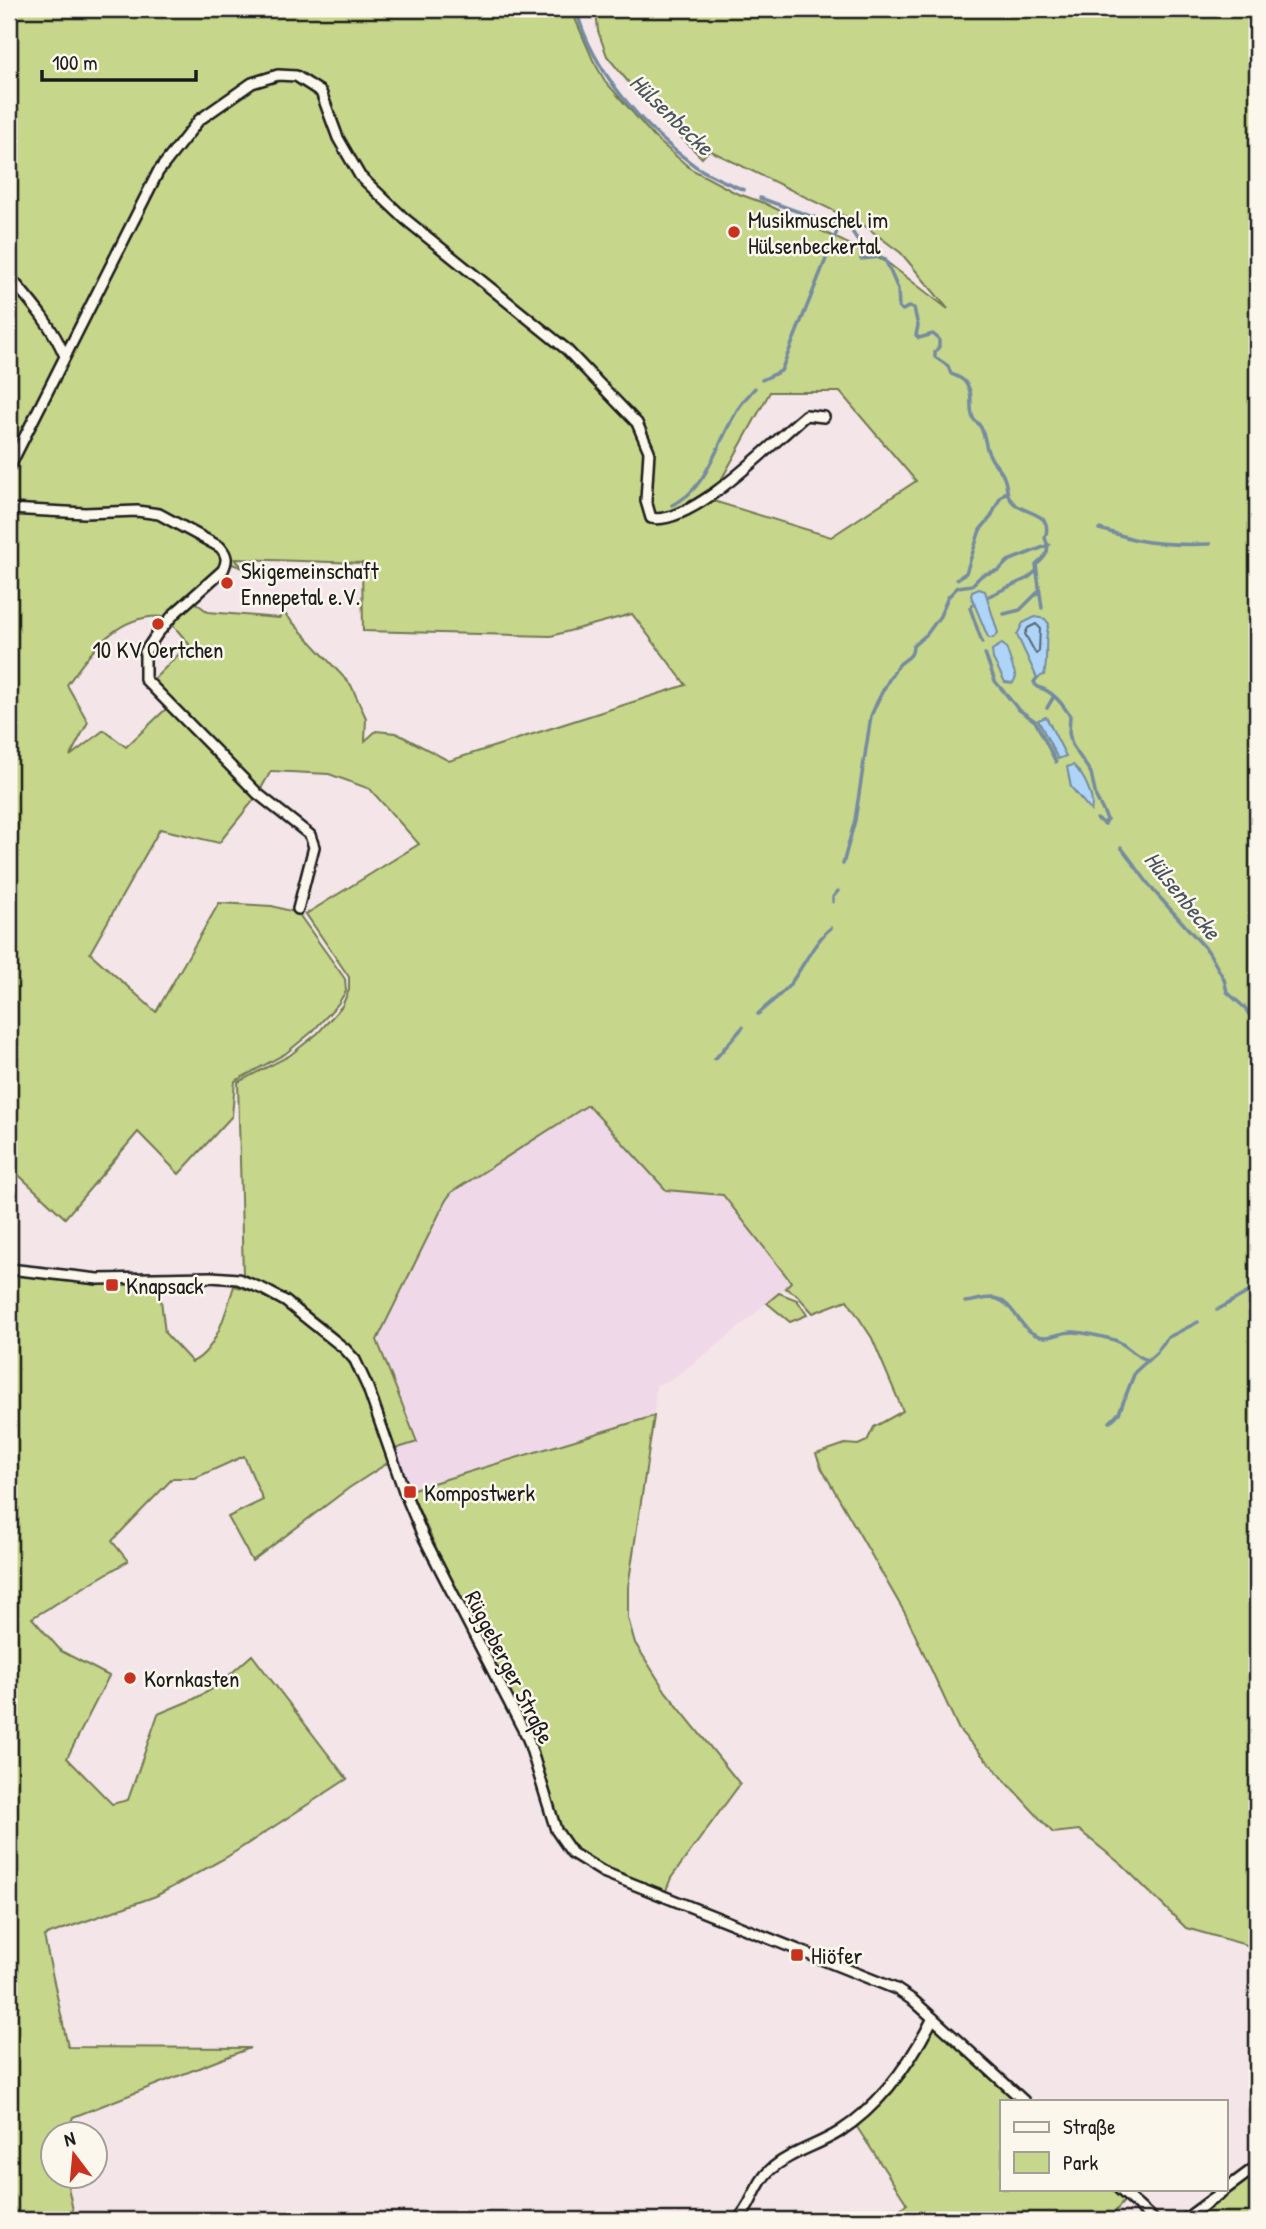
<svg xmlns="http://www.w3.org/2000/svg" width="1266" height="2229" viewBox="0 0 1266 2229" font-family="'Patrick Hand',sans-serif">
	<rect width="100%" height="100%" fill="#f4e5e9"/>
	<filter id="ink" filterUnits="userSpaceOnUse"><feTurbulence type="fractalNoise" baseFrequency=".0143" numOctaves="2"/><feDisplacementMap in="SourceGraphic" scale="14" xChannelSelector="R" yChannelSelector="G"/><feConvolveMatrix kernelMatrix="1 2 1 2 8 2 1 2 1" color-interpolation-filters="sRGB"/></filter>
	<g filter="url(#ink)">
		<!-- built -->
		<path fill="#efd8e7" d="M588 1105 666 1190 723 1195 791 1282 724 1340 672 1379 656 1385 654 1416 409 1490 395 1449 417 1443 377 1341 446 1200 452 1192Z"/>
		<!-- green -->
		<path fill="#c6d68a" stroke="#717953" stroke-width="2" fill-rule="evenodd" d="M9 9H571L593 60 605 81 654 137 691 169 736 193 764 203 888 263 948 309 901 253 865 226 709 150 702 158 638 94 607 56 598 31 596 9H1257V1948L1186 1928 1122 1865 1079 1830 1053 1833 959 1730 906 1615 822 1469 816 1454 845 1444 858 1445 867 1441 874 1427 903 1411 872 1338 847 1300 813 1313 796 1294 785 1288 791 1282 723 1195 666 1190 588 1105 452 1192 446 1200 377 1340 417 1442 395 1449C385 1421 378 1388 362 1364 341 1330 280 1289 243 1276L238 1082 289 1056 318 1033 342 1006 349 990V977L306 914 419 844 370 789 329 774 271 771 259 792 150 683 189 644 166 617C119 612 92 650 67 685L88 722 70 756 104 730 126 747 169 706 257 796 219 843 160 829 90 953 156 1012 219 903 272 906 298 913 345 979 346 991 338 1004 313 1031 285 1054 235 1081 232 1116 179 1174 138 1132 65 1218 9 1166ZM770 392H840L916 481 831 537 710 500ZM235 559 362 563 363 631 551 636 632 614 686 685 449 761 396 733 376 731 365 741 366 718 351 685 284 613 279 618 208 612 188 597 222 564H232L243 568Z
			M9 1273 102 1284 159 1283 165 1333 192 1362C217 1351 226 1310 234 1286 243 1288 252 1290 260 1293 291 1308 334 1338 352 1367 369 1393 379 1433 389 1462L349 1488 252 1561 228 1517 263 1500 244 1456 195 1478H173L112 1541 128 1561 32 1618 61 1651 109 1676 67 1758 112 1804 128 1800 158 1714 194 1699 216 1687 252 1655 347 1779 227 1857 156 1896 44 1936 68 2047 250 2048 73 2117 67 2134H52V2176L66 2177 75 2220H9Z
			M779 1293 797 1300 807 1315 790 1322 767 1303Z
			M654 1416 628 1587V1618L635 1643 666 1692 740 1784 671 1878 665 1893 586 1858 571 1844 562 1831 541 1762 524 1720 438 1552 410 1490Z
			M927 2020 1017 2101H1002V2189H1113L1125 2200 1108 2220H886L907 2204 851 2118C883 2088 909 2059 927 2020Z
			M1257 2168V2220H1187Z"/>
		<!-- water -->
		<path fill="#aed5f8" stroke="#748ba0" stroke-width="2" d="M979 589 985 591 998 633 993 638H989L987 635 971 596 972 592Z
			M1035 617 1045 619 1049 624C1043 640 1049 658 1044 675L1037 678 1017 635 1023 623Z
			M1002 644 1006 647 1016 677 1013 683 1005 682 993 659 992 650Z
			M1046 717 1066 756 1058 759 1038 720Z
			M1073 765C1084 775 1095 797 1091 811L1071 787 1067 767Z"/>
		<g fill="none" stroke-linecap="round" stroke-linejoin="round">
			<!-- shore -->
			<path stroke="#566674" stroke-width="2" d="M1036 624 1040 628 1039 651 1036 654 1025 634 1028 628Z"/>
			<!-- stream -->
			<path stroke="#748ba0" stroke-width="3.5" d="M576 9C592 71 644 129 695 166 710 176 727 183 744 190
				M760 198 813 217 849 227 859 242 861 259 881 257 885 259 898 289 899 308 903 310 908 307 914 308 918 326 916 335 919 338 933 334 939 339V347L935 352V357L948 366 951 374C956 376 962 378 965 382 975 393 968 406 973 418 977 425 976 419 980 426 985 434 985 444 988 452 996 471 1003 465 1007 490 1011 519 1056 505 1045 538 1051 550 1046 557 1036 565L1042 608
				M762 380 781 371 840 224
				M672 505C706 491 717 444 735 414 740 404 748 396 755 388
				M1099 529C1112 532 1124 537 1137 540 1162 545 1185 545 1210 544
				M957 579 966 573 980 530 991 517 1000 498 1006 492
				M989 596 1028 578 1036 571
				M974 603 970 608 982 642
				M1004 614 1020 610 1039 591
				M985 654 995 681 1018 709 1035 721 1056 762
				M1037 678 1034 682 1037 687C1052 690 1062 703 1070 716L1069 733 1072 745 1091 773 1096 797 1107 819 1105 824
				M1047 708 1054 696
				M1097 819 1105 824
				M1121 847 1153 890 1208 951 1224 979 1227 992 1245 1008 1250 1016 1255 1034 1250 1061 1252 1072 1257 1079
				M843 864 855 820 871 716C878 699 887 682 897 667 904 658 913 659 913 646L927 634 940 616 948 597 958 587 972 585 982 575 999 570 1008 561 1049 545
				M833 902V897L838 891
				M758 1014C769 1003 782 995 791 983 802 968 817 938 831 928
				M715 1059 743 1027
				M965 1302C974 1301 983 1298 992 1298 1013 1299 1018 1328 1036 1335 1049 1341 1061 1331 1074 1332 1086 1333 1099 1336 1111 1339 1127 1342 1133 1357 1148 1360
				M1217 1310 1257 1287
				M1110 1422 1119 1413 1135 1372 1157 1352 1167 1338 1198 1322"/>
			<!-- street casing -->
			<g stroke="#1c1c1c" stroke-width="14">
				<path id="street" d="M9 276C30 301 51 324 64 354
					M9 468 158 172 199 120 252 83 278 75 296 76 321 92 338 138 360 176 405 219 566 349 637 423 649 451 646 501 651 518C692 527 774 441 806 415L824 417
					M9 509 85 513 137 511 159 514 220 547C227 555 228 560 223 570L175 613 157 634 145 652V679L258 794 310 835 314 847 298 909
					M9 1269 98 1279 211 1277 238 1279 263 1289 285 1301 345 1349 355 1360 368 1388 404 1491 423 1536 528 1739 556 1830 572 1853 603 1872 896 1989 914 2001 1024 2101
					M1119 2189 1154 2220
					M737 2220C752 2207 754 2185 769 2171 788 2153 817 2146 839 2132 881 2105 911 2062 933 2018
					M1184 2220 1257 2166"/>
			</g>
			<!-- street -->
			<use href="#street" stroke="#fbf7ec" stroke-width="9"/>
		</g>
	</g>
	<!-- markers -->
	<g fill="#c8321e" stroke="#fbf7ec" stroke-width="2.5">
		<circle cx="734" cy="232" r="7"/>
		<circle cx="227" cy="583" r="7"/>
		<circle cx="158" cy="624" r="7"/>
		<rect x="105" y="1278" width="14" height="14" rx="3.5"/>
		<rect x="403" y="1485" width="14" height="14" rx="3.5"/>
		<circle cx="130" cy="1678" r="7"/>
		<rect x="790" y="1948" width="14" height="14" rx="3.5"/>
	</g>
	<g text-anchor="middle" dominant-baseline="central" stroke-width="5" stroke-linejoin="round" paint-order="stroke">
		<!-- poi labels -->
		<g font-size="23" fill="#1c1c1c" stroke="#fbf7ec" text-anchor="start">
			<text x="748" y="219">Musikmuschel im<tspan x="748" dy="26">Hülsenbeckertal</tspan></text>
			<text x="241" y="570">Skigemeinschaft<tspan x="241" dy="26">Ennepetal e.V.</tspan></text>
			<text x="158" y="649" text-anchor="middle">10 KV Oertchen</text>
			<text x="126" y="1285">Knapsack</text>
			<text x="424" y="1492">Kompostwerk</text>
			<text x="144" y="1678">Kornkasten</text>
			<text x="811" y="1955">Hiöfer</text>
		</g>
		<!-- street labels -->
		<g font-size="23" fill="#1c1c1c" stroke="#fbf7ec">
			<text transform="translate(510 1667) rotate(63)">Rüggeberger Straße</text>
		</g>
		<!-- water labels -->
		<g font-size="24" font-style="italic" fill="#48545e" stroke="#fbf7ec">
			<text transform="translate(672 114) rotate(44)">Hülsenbecke</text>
			<text transform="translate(1183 895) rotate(51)">Hülsenbecke</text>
		</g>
	</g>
	<!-- margin -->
	<rect width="1266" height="2229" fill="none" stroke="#fbf7ec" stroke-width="35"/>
	<rect x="18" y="18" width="1231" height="2194" fill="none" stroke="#1c1c1c" stroke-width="2.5" filter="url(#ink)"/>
	<!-- legend -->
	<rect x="1000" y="2100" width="228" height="91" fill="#fbf7ec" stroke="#a29f99" stroke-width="2"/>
	<rect x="1014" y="2122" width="35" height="10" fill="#fbf7ec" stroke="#a29f99" stroke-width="2"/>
	<text x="1063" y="2134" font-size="21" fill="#1c1c1c">Straße</text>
	<rect x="1014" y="2152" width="35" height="21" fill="#c6d68a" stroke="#a29f99" stroke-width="2"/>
	<text x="1063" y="2170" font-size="21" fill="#1c1c1c">Park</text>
	<!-- north arrow -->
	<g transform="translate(74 2155) rotate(344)"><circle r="33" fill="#fbf7ec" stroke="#a29f99" stroke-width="2"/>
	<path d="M0-5L12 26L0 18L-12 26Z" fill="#c8321e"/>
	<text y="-10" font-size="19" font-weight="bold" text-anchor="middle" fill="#1c1c1c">N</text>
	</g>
	<!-- scale -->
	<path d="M42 70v10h154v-10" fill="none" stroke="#1c1c1c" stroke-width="3.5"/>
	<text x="52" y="70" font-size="21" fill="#1c1c1c" stroke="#fbf7ec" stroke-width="5" paint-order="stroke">100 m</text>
</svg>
